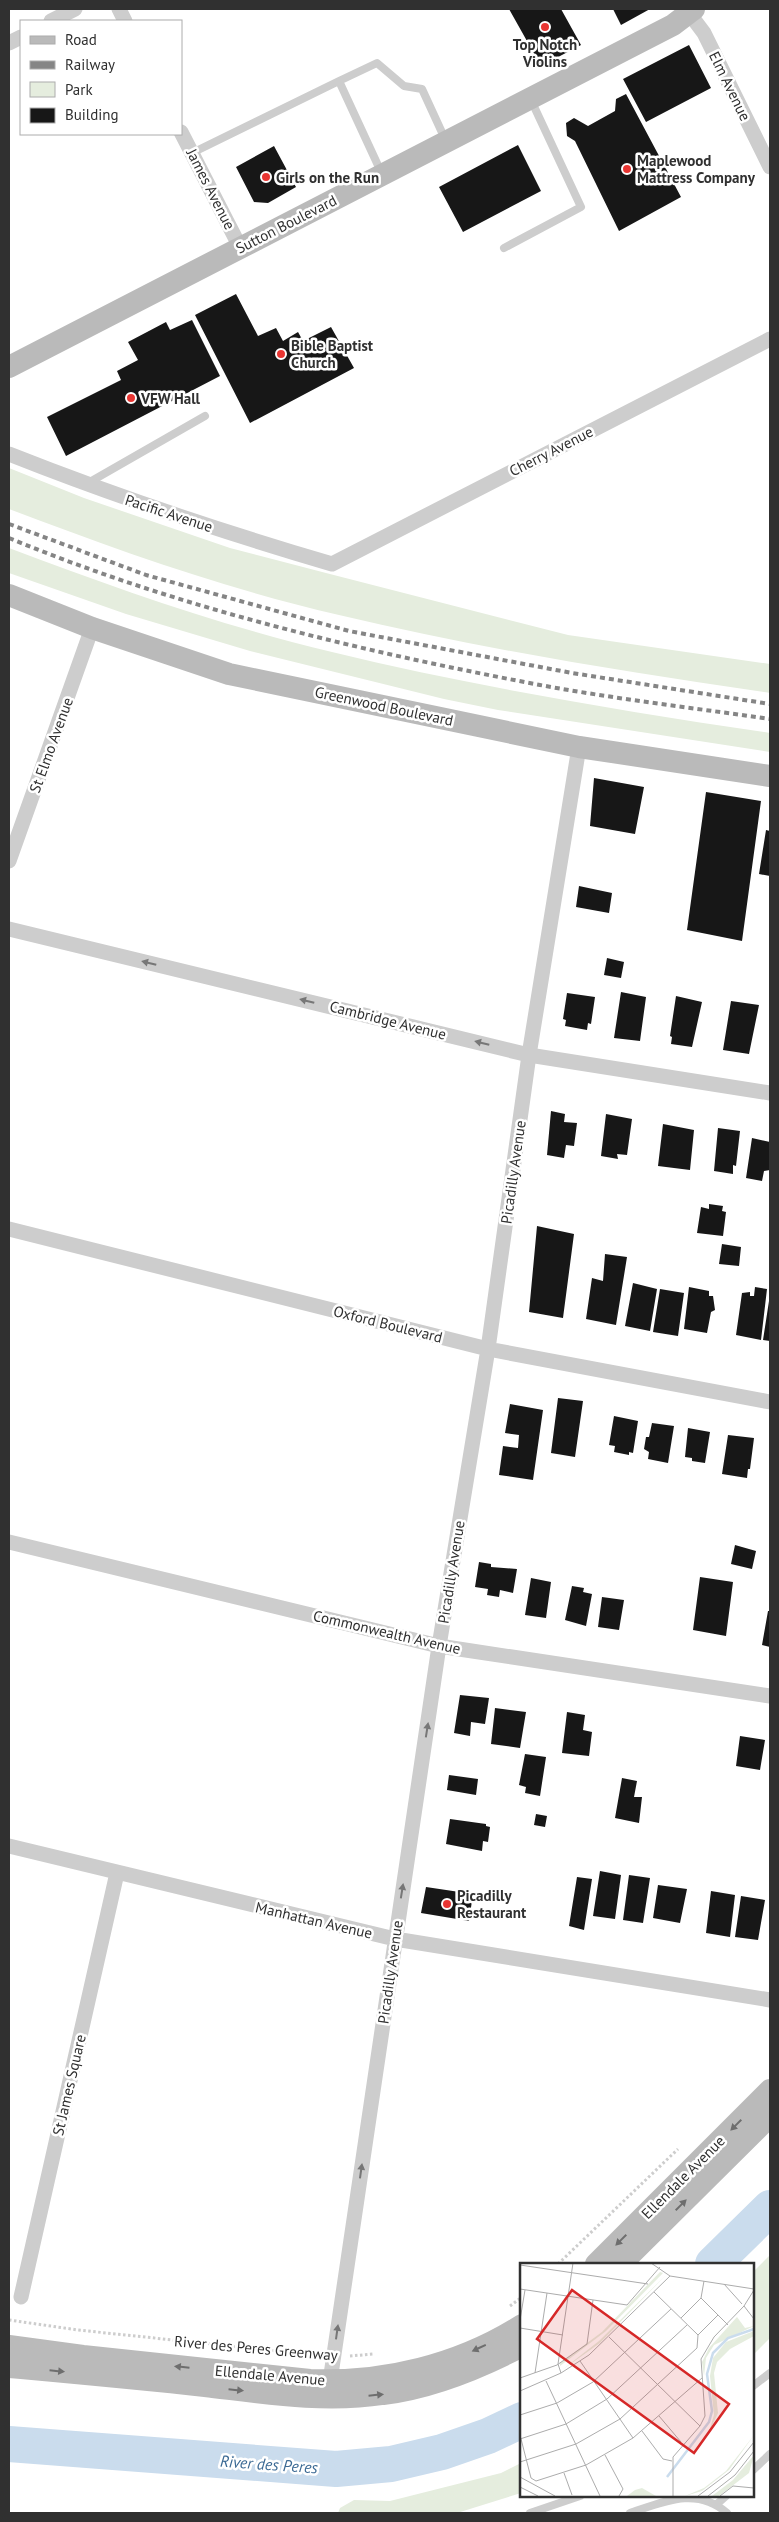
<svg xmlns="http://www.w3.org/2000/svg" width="779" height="2522" viewBox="0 0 779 2522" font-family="'PT Sans',sans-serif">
	<rect width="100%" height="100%" fill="#fff"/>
	<!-- green -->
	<path fill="#e5edde" d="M9 468 84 498 230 548 326 573 568 635 770 664V693C626 672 481 649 339 615 226 589 117 550 9 509Z
		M9 548C115 588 222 626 332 652 476 687 623 711 770 733V752L498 710 444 699 250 651 126 614 9 573Z
		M770 2255V2338L753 2355V2272Z
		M521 2463V2493L457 2513H338L340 2508 354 2500 390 2501 501 2473Z"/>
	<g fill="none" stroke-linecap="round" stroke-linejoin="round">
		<!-- river -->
		<path stroke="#cadced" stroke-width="36" d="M713 2264 770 2208
			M9 2444 336 2469 391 2464 442 2452 488 2436 522 2420"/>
	</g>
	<!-- building -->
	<path fill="#171717" d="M509 9H561L581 45 541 66Z
		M613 9H650L621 25Z
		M689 45 711 88 646 122 623 79Z
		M626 94 681 197 619 231 575 141 567 136 566 123 574 118 588 126 615 111 616 99Z
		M518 145 541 191 463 232 439 187Z
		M274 146 296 187 268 203 254 202 236 167Z
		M236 294 258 336 276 328 283 341 298 332 303 341 331 327 354 368 250 423 195 315Z
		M192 320 220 376 66 456 47 417 121 380 117 371 138 360 128 342 166 322 170 330Z
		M594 778 644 787 635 834 590 826Z
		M706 792 761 801 742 941 687 930Z
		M766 830 770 831V876L759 874Z
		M579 886 612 893 609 913 576 907Z
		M607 958 624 962 621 978 604 975Z
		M621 992 646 997 640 1041 614 1038Z
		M567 993 595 997 591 1024 588 1023 587 1030 565 1026 566 1020 563 1019Z
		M676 996 702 1002 692 1047 671 1044 672 1037 670 1036Z
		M731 1001 759 1005 749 1054 723 1050Z
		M551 1111 565 1114 564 1122 577 1123 574 1146 566 1145 564 1158 547 1155Z
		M606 1114 632 1119 627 1155 617 1154 618 1159 601 1156Z
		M663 1124 694 1130 690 1170 658 1166Z
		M718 1128 740 1131 736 1166 733 1165V1174L714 1171Z
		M752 1138 770 1142V1170L764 1171 762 1181 746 1178Z
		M709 1204 723 1206 722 1211 726 1212 723 1236 697 1233 701 1207 709 1209Z
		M537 1226 574 1234 563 1318 529 1312Z
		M722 1244 741 1247 739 1266 719 1264Z
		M605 1254 627 1257 616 1325 586 1319 592 1278 603 1281Z
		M633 1283 657 1289 650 1331 625 1326Z
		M689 1287 709 1291V1296H713L715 1310 711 1312 707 1333 684 1329Z
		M755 1287 767 1289 761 1340 736 1335 742 1293 750 1292V1296H754Z
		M660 1289 684 1293 678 1336 653 1332Z
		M769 1301H770V1341L763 1340Z
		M558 1398 583 1401 575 1457 551 1453Z
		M510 1404 543 1410 533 1480 499 1475 503 1446 518 1448 519 1435 505 1433Z
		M614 1416 638 1421 633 1453 629 1452V1455L614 1452 615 1446 609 1445Z
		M652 1423 674 1426 668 1463 648 1459 649 1452 644 1449 646 1437H649Z
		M688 1428 710 1432 705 1463 692 1461V1458L685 1457Z
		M728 1435 754 1438 750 1469H748L747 1478 722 1474Z
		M735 1545 756 1551 752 1569 731 1564Z
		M479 1562 491 1564V1567L517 1569 513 1593 500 1590 499 1597 487 1595 488 1589 475 1587Z
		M700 1577 733 1582 726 1636 693 1630Z
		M531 1578 551 1582 546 1618 525 1615Z
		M572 1586 584 1588 583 1592 592 1594 586 1626 565 1620Z
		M602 1597 624 1600 619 1630 598 1627Z
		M768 1611H770V1647L762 1645Z
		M460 1695 489 1698 485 1724 471 1722 470 1736 454 1733Z
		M495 1708 526 1712 520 1748 491 1744Z
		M567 1712 585 1715 583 1730 592 1732 589 1756 562 1753Z
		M740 1736 765 1740 760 1770 736 1766Z
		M525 1754 546 1757 540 1796 525 1793 526 1787 519 1785Z
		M449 1775 478 1779 476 1795 447 1790Z
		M622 1778 637 1781 634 1797H642L639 1823 615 1818Z
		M536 1814 547 1816 545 1827 534 1825Z
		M450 1819 486 1824V1826L490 1827 488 1842 483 1841 482 1851 446 1844Z
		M600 1871 621 1875 615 1919 593 1916Z
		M629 1875 650 1878 643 1923 623 1920Z
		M577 1877 592 1879 584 1930 569 1926Z
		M658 1885 687 1889 680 1923 653 1918Z
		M426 1887 473 1894 469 1921 421 1913Z
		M711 1891 735 1895 730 1937 706 1933Z
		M741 1896 765 1900 758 1940 735 1937Z"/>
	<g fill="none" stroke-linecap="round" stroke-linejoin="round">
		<!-- path -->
		<path stroke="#cdcdcd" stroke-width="3" stroke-dasharray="2.5 2.5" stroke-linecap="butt" d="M558 2264 678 2149
			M510 2306 522 2297
			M9 2320 78 2330 316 2355
			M350 2356 373 2354"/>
		<!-- lane -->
		<path stroke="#cdcdcd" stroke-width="8" d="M192 153 339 81
			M382 174 339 81 377 63 404 86 422 89 445 139
			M504 248 581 207 531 100
			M88 483 205 416
			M753 2386 770 2373
			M753 2470 770 2454
			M717 2504 726 2496
			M530 2513 580 2496
			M630 2513C663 2502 697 2486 727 2513"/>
		<!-- street -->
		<path stroke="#cdcdcd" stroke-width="15" d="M119 9 125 21
			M686 9 704 33 770 167
			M51 21 75 9
			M9 43 21 37
			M181 132 240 247
			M9 454C115 496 223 532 332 564L770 339
			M9 861 92 628
			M9 929 529 1055 770 1093
			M9 1229 488 1349 770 1402
			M9 1542 439 1646 770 1696
			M9 1846 395 1939 770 2000
			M21 2297 117 1873
			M329 2388 439 1646 488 1349 529 1055 579 747"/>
		<!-- secondary -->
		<path stroke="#bababa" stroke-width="22" d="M9 367 673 25 694 9
			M9 595 92 628 229 674 579 747 770 776
			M596 2264 770 2090
			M621 2264 770 2116
			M9 2346 83 2356 310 2380C384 2383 459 2365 522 2325
			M9 2367C74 2373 140 2379 205 2386 264 2393 324 2403 383 2394 432 2388 478 2369 522 2346"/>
		<!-- rail -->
		<path stroke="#858585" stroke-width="4" stroke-dasharray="5 4" stroke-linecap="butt" d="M9 524 146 575 349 631 572 673 770 704
			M9 538C178 608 360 651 540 685 616 699 694 708 770 719"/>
	</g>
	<!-- one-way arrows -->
	<defs><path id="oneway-solid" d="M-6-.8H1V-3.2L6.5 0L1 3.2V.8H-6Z" transform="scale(1.25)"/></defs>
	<g fill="#777">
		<use href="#oneway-solid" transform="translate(149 963) rotate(-166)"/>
		<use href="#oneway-solid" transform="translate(307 1001) rotate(-166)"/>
		<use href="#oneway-solid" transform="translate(482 1043) rotate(-166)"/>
		<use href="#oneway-solid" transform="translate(427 1730) rotate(-81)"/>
		<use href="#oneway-solid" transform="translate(402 1891) rotate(-81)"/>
		<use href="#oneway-solid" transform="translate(361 2171) rotate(-82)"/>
		<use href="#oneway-solid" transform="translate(337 2332) rotate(-82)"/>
	</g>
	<g fill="#6e6e6e">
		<use href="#oneway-solid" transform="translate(736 2125) rotate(135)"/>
		<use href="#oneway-solid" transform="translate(681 2205) rotate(-45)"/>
		<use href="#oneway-solid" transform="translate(621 2240) rotate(135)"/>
		<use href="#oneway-solid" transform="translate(479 2348) rotate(155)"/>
		<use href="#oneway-solid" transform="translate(182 2367) rotate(-174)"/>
		<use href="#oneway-solid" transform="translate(57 2371) rotate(6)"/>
		<use href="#oneway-solid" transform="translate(236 2390) rotate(6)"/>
		<use href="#oneway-solid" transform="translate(376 2395) rotate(-6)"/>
	</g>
	<!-- markers -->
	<g fill="#e83532" stroke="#fff" stroke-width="2">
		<circle cx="545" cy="27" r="5"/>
		<circle cx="627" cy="169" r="5"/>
		<circle cx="266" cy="177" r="5"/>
		<circle cx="281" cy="354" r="5"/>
		<circle cx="131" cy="398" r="5"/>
		<circle cx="447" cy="1904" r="5"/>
	</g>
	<g text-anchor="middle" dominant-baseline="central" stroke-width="5" stroke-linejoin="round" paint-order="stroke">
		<!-- poi labels -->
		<g font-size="15" font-weight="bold" fill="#303030" stroke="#fff" text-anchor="start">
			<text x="545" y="44" text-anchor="middle">Top Notch<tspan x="545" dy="17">Violins</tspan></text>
			<text x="637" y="160">Maplewood<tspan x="637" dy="17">Mattress Company</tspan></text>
			<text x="276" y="177">Girls on the Run</text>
			<text x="291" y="345">Bible Baptist<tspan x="291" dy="17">Church</tspan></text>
			<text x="141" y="398">VFW Hall</text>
			<text x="457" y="1895">Picadilly<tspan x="457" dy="17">Restaurant</tspan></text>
		</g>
		<!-- street labels -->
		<g font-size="15" fill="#303030" stroke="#fff">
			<text transform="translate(730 86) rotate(64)">Elm Avenue</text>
			<text transform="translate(211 189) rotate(63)">James Avenue</text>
			<text transform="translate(286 224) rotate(-27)">Sutton Boulevard</text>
			<text transform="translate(551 451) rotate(-27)">Cherry Avenue</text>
			<text transform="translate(169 513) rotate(18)">Pacific Avenue</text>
			<text transform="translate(384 706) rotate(12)">Greenwood Boulevard</text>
			<text transform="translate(51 745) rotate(-70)">St Elmo Avenue</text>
			<text transform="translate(388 1020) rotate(14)">Cambridge Avenue</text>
			<text transform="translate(513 1172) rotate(-82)">Picadilly Avenue</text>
			<text transform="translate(388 1324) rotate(14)">Oxford Boulevard</text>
			<text transform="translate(451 1572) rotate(-81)">Picadilly Avenue</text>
			<text transform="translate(387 1632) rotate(13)">Commonwealth Avenue</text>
			<text transform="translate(314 1920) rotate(13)">Manhattan Avenue</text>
			<text transform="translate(390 1972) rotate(-82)">Picadilly Avenue</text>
			<text transform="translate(69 2085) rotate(-77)">St James Square</text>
			<text transform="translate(683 2177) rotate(-45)">Ellendale Avenue</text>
			<text transform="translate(256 2348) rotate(5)">River des Peres Greenway</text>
			<text transform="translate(270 2375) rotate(5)">Ellendale Avenue</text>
		</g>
		<!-- water labels -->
		<g font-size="16" font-style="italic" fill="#3c6a94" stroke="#fff">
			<text transform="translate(269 2464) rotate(4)">River des Peres</text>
		</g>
	</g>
	<!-- overview -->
	<g transform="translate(520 2263)">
		<rect width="234" height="234" fill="#fff"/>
		<path d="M140 9 143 10 86 68 40 103V100L82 69ZM146 12 80 80 42 107 79 78ZM217 54 225 65 234 63 194 82 186 95 184 113 182 99 189 85ZM234 68V73L210 86 197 99 194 110 198 150 189 169 194 152 190 113 193 95 206 79ZM234 172 209 207 182 228 165 233 184 225 206 208ZM234 192 229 210 199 233H192L213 217ZM122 225 136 233H107L115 227Z" fill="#e5edde"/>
		<path fill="none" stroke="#cadced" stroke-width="2.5" d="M147 214 189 159 192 148 187 111 193 90 208 75 234 66"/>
		<path fill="none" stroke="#acacac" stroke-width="1" d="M131 0 150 13M0 2 128 21M150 13 234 26M204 21 222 41M0 26 107 42 140 4M181 35 208 62M224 43 234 56M161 55 181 35 184 18M0 57 5 27M0 65 43 72M178 72 198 52M89 74 180 163M60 98 113 175M15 110 27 30M41 110 38 101 53 0M0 115 37 102 67 81 73 37M26 118 80 233M0 128 41 110 69 92 150 13M0 152 37 140 73 119 151 46M139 153 161 179M122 168 143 196 152 198M0 172 11 215 16 218 66 202 113 175 182 115M0 176 46 161 87 136 167 62M85 192 103 226 99 233M0 199 56 181 100 156 177 85 178 72 134 29M44 210 52 232M0 214 35 233M0 224 18 233M153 233V194L180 163 185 153 181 96 194 74 224 43 234 27M178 233 210 209 234 179M188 233 215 212 234 188M200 233 213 223 234 225"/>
		<path fill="#d62828" fill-opacity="0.15" stroke="#d62828" stroke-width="2.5" d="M52 27 209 141 174 190 17 76Z"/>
		<rect width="234" height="234" fill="none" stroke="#303030" stroke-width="2.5"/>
	</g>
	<!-- border -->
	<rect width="779" height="2522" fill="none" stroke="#303030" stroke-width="20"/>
	<!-- legend -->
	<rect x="20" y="20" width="162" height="115" fill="#ffffff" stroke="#acacac"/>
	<rect x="30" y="36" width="25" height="8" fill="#bababa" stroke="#acacac"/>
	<text x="65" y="45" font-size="15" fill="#303030">Road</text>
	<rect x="30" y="61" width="25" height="8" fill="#858585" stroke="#acacac"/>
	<text x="65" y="70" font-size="15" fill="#303030">Railway</text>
	<rect x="30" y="82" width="25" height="15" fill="#e5edde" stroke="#acacac"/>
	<text x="65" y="95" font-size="15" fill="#303030">Park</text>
	<rect x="30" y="108" width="25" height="15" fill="#171717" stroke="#acacac"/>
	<text x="65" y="120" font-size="15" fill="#303030">Building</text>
</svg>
